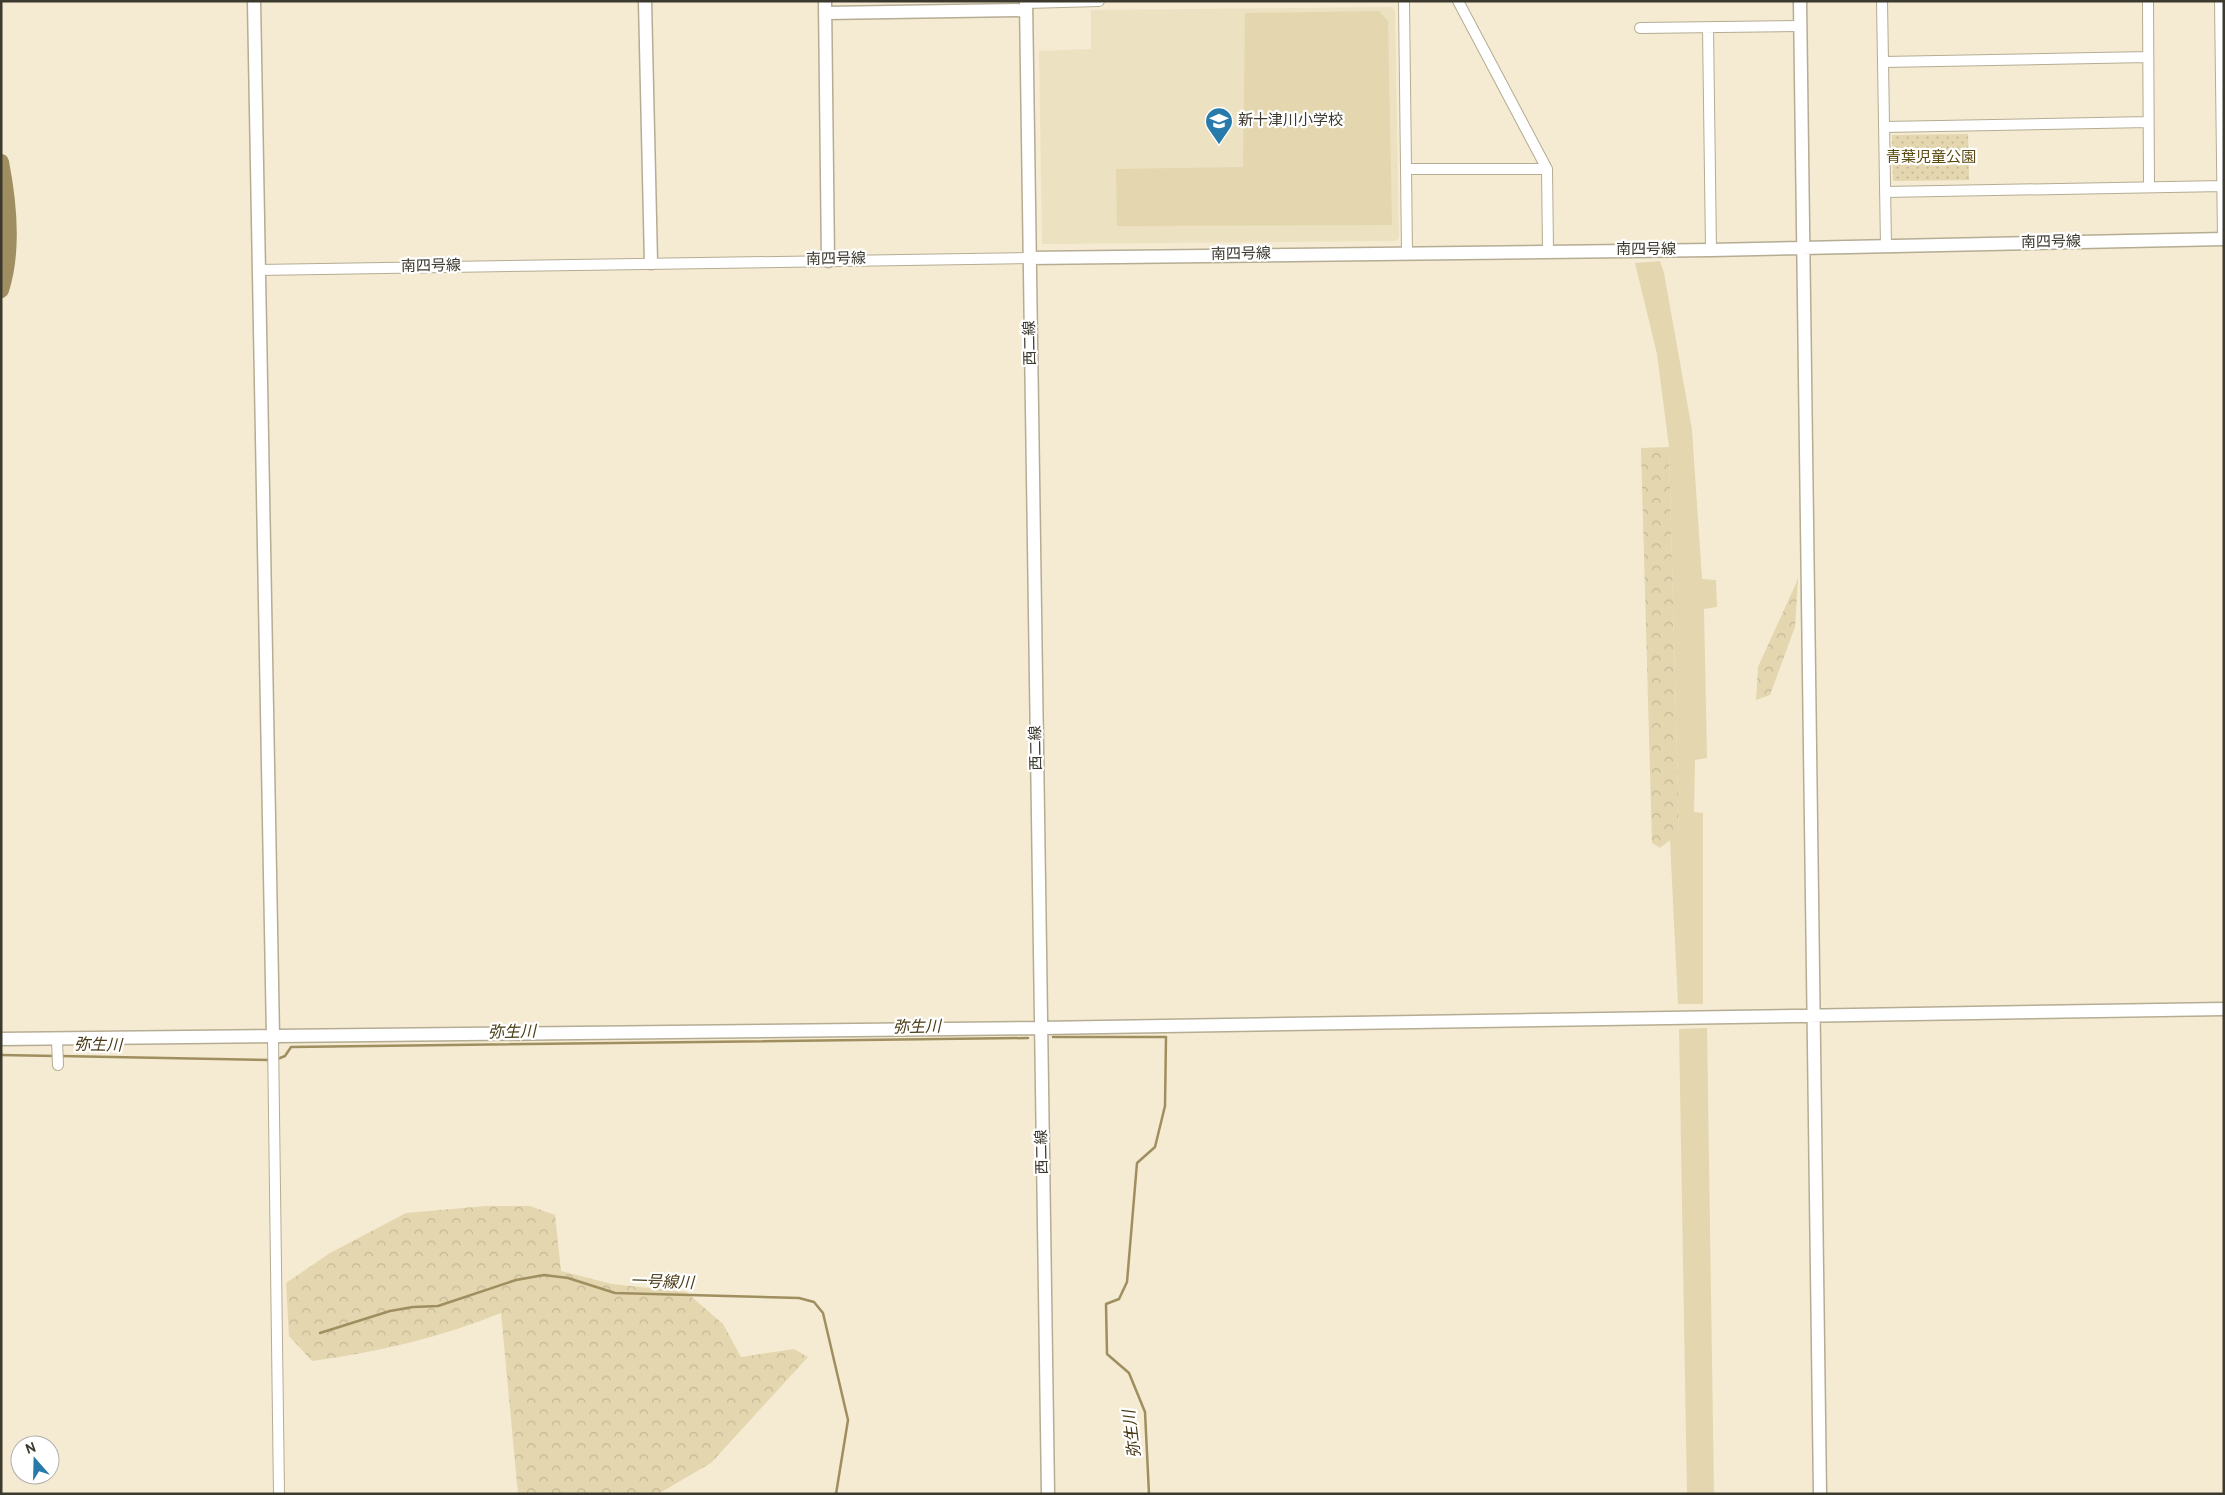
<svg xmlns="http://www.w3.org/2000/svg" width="2225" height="1495" viewBox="0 0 2225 1495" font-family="Overpass,'Noto Sans JP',sans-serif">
	<defs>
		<pattern id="forest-crowns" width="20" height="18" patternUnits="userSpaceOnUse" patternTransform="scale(1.25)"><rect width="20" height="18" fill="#e4d6af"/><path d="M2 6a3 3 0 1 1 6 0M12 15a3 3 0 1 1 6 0" fill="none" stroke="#c4b897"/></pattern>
		<pattern id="park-dots" width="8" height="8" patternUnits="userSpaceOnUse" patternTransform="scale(1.25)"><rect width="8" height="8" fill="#e4d6af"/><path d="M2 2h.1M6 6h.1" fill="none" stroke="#c4b897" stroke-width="1.8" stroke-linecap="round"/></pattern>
	</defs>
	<rect width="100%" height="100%" fill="#f4ebd2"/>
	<!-- built -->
	<path fill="#ece1c1" d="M1392 7 1395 11 1399 238 1396 241 1042 244 1039 51 1091 49V10Z"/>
	<!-- green -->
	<path fill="#e4d6af" d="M1379 11 1388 21 1392 225 1117 226 1116 169 1243 167 1245 13Z
		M1660 261 1664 273 1692 430 1702 579 1716 580 1717 607 1704 609 1707 758 1695 760 1694 812 1703 813V1004H1678L1670 840 1679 833 1669 447 1657 354 1635 263Z
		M1707 1028 1714 1494H1687L1679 1029Z"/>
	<!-- forest -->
	<path fill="url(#forest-crowns)" d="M1669 447 1679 833 1660 848 1652 843 1641 448Z
		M1798 579 1795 627 1770 695 1756 700 1758 667Z
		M486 1206H530L555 1215 561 1271 612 1284 686 1292 723 1324 741 1357 794 1349 808 1357 711 1463 658 1494H518L501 1313C440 1338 377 1352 312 1361L289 1336 286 1283 330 1253 406 1213Z"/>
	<!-- park -->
	<path fill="url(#park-dots)" d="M1968 134 1969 180 1893 181 1892 135Z"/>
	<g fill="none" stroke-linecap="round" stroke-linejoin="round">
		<!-- stream -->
		<path stroke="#9f8e5f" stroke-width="2.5" d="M1053 1037H1166L1165 1106 1155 1147 1137 1163 1127 1282 1119 1299 1106 1304 1107 1354 1129 1373 1145 1412 1149 1494
			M1 1055 55 1056
			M60 1056 270 1060
			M275 1060 285 1056 291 1047 1028 1038
			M320 1333 390 1311 413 1307 438 1306 516 1280 544 1275 568 1278 615 1293 799 1298 814 1302 823 1313 848 1420 836 1494"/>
		<!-- river -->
		<path stroke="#9f8e5f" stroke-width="16" d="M1 162C9 203 14 250 1 290"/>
		<!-- minor casing -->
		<g stroke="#b5ac94" stroke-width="12">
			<path id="minor" d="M1404 1 1407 252
				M1458 1 1547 169 1548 250
				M1882 1 1886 246
				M2148 1 2149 187
				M2220 1 2223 239
				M1026 3 1099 1
				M1640 28 1800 26
				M1708 28 1711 250
				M1883 62 2147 57
				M1885 127 2148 122
				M1407 169H1547
				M1885 192 2224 186
				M258 270 1029 258
				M273 1037 279 1494
				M57 1040 58 1065"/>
		</g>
		<!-- tertiary casing -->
		<g stroke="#b5ac94" stroke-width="15">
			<path id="tertiary" d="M254 1 273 1037
				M645 1 651 263
				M825 1 828 261
				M1026 1 1048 1494
				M1800 1 1820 1494
				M825 13 1026 10
				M1029 258 1711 250 2224 239
				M1 1039 1041 1028 2224 1009"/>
		</g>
		<!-- minor -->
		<use href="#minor" stroke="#fff" stroke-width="10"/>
		<!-- tertiary -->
		<use href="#tertiary" stroke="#fff" stroke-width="12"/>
	</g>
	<!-- icons -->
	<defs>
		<g id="school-pin" transform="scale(1.4375)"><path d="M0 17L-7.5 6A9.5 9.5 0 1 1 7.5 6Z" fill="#287aaa" stroke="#fff"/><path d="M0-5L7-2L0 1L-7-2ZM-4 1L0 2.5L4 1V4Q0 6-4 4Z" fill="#fff"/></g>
	</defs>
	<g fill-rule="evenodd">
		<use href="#school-pin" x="1219" y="121"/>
	</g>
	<g text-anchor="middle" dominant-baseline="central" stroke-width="4.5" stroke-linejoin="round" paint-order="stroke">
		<!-- poi labels -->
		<g font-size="15" fill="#3c392f" stroke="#fff" text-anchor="start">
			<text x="1238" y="121">新十津川小学校</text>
		</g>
		<!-- park labels -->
		<g font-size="15" fill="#5d4a0f" stroke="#fff">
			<text x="1931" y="158">青葉児童公園</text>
		</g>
		<!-- street labels -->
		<g font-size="15" fill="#3c392f" stroke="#fff">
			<text transform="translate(2051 243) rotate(-1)">南四号線</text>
			<text x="1646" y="250">南四号線</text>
			<text transform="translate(1241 255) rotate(-1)">南四号線</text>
			<text transform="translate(836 260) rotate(-1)">南四号線</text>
			<text transform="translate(431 267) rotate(-1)">南四号線</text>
			<text transform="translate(1031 343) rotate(-91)">西二線</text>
			<text transform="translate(1037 748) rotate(-91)">西二線</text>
			<text transform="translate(1043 1152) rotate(-91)">西二線</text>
		</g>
		<!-- water labels -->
		<g font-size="16" font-style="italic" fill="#493b15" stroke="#fff">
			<text transform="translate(917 1028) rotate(-1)">弥生川</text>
			<text transform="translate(512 1033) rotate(-1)">弥生川</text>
			<text transform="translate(98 1046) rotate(1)">弥生川</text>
			<text transform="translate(662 1283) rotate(2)">一号線川</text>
			<text transform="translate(1133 1434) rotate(-97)">弥生川</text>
		</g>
	</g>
	<!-- border -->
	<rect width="2225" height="1495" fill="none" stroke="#3c392f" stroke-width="5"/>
	<!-- north arrow -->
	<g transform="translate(35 1460) rotate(340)"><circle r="24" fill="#ffffff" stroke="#b1b0ac"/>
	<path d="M0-4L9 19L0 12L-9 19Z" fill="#287aaa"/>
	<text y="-8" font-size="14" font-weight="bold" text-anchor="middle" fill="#3c392f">N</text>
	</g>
</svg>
